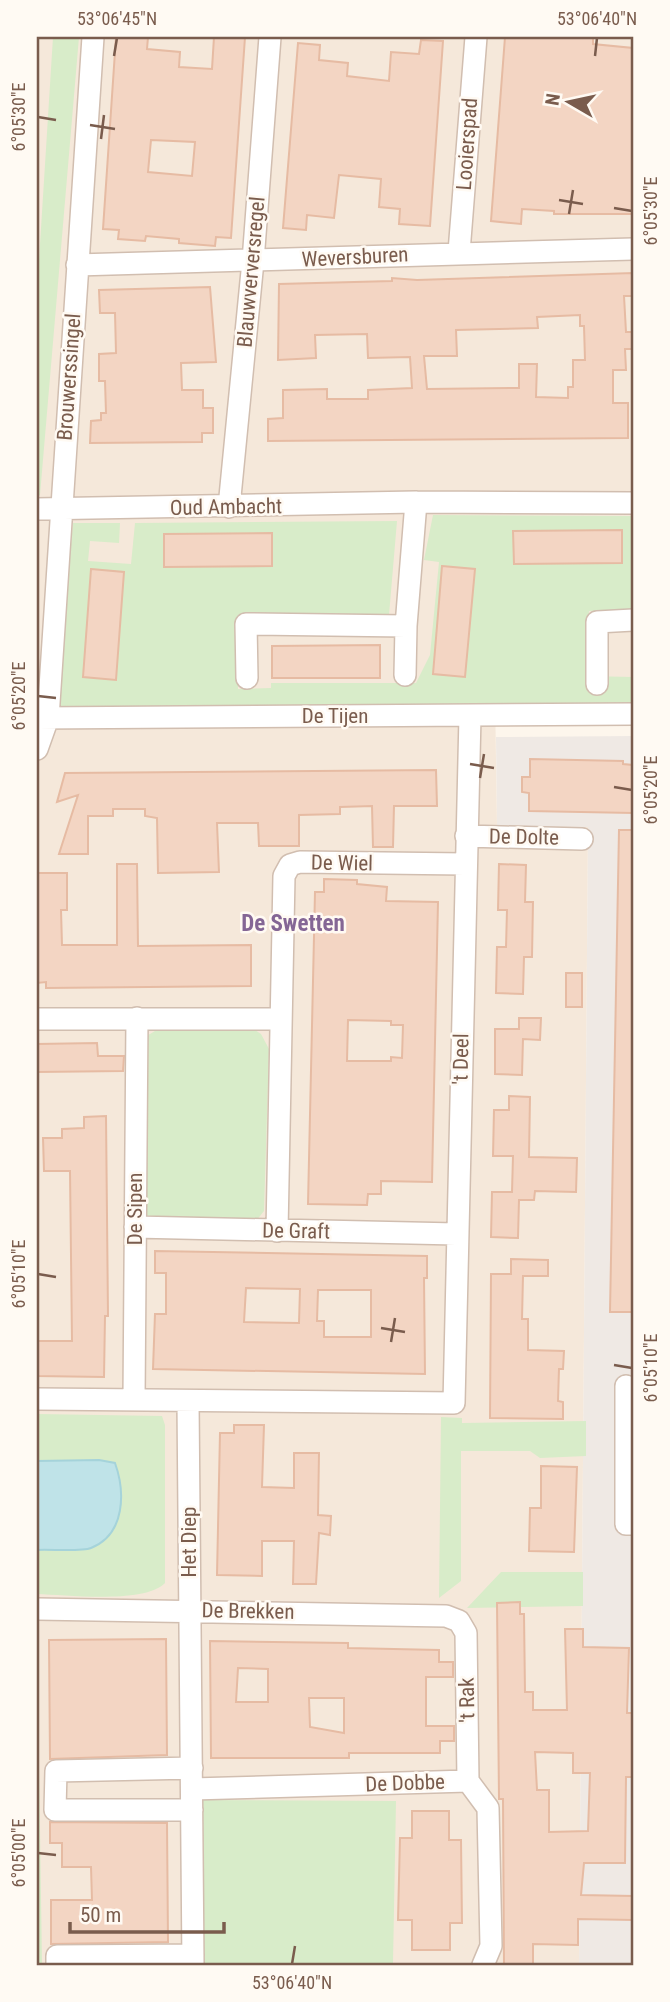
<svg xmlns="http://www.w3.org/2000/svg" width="670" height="2002" viewBox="0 0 670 2002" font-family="'Roboto Condensed',sans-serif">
	<rect width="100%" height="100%" fill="#fdf6ec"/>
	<!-- residential -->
	<path fill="#f5e8da" d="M37 37H633V693L495 694 497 825 588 826 579 1965H37Z"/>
	<!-- industrial -->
	<path fill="#efe9e4" d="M633 736V1965H579L588 827 497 825 496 737Z"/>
	<!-- green -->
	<path fill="#d8ecc9" d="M53 37H79L40 495 37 497V292Z
		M433 515 633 516V610L589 611 586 676 633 677V707L59 710 56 700 73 523H120L119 543 90 541 88 561 131 564 135 523 397 521 389 615 240 614 238 689 271 688V683H416L430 655 439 562 424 560Z
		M255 1030 261 1034 269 1049 264 1211 256 1221 147 1218 143 1213 145 1037 155 1031Z
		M37 1414 162 1416 165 1425V1583C145 1604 67 1595 37 1594V1550C50 1549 81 1552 91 1548 126 1534 125 1490 114 1463L37 1461Z
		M441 1417 462 1418V1423L586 1421V1456L540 1458 530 1451H461V1581L439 1598Z
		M501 1572H583V1606L467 1608Z
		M37 1625 42 1965H37Z
		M197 1800 396 1801 393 1963 201 1965Z"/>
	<!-- water -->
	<path fill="#bfe3e8" stroke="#a5d3da" stroke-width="2" d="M99 1460 115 1463C125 1491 126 1534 91 1548 81 1552 49 1549 37 1550V1461Z"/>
	<!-- building -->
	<path fill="#f3d5c3" stroke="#e6bba3" stroke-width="2" fill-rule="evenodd" d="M116 37H148L147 49 180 52 179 67 212 69 214 37H245L231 238 216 237 215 246 179 243V239L146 236 145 241 118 239 119 230 103 229ZM151 140 195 142 192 176 148 172Z
		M505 37H593V44L633 48V214H554V211L522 209 521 224 491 221Z
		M421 40 443 41 430 226 399 224 400 209 379 207 381 179 339 175 334 218 307 215 306 230 283 228 298 43 320 45 319 60 348 63 347 76 389 81 391 52 419 54Z
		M633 273V296H624L626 332H633V349H625L626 370H613V403H628V438L268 441V419L283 418V390L327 389V399H368V390L412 388 410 357 368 358 367 334 315 335 316 358 278 360 279 284 392 281V278L417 280ZM580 315V326H584L585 360H573V387H568V398L536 397 537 364H519V388L427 389 424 356H457L456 330 538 328 537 317Z
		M210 287 216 362 181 363 182 390H203V408H213V433H202V442L90 443 91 421 101 420V413H106L105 381H99V354L116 353 115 313H100L99 290Z
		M622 530V563L514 564 513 531Z
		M272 533V566L164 567V534Z
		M442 566 475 569 465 677 433 674Z
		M91 569 124 572 116 680 83 677Z
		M380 645V678H272V646Z
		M530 759 623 761V764L633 765V813L529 811V793L522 792V777H530Z
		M436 770 437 806H394L393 847H373L372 806 340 807V814L299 815V846H259L258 823H217L219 872 158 873 157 818 145 816V809H113V816H88V854H59L78 795 57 802 65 773Z
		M619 830H633V1312H610Z
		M117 864H137L138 946 251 945V986L46 988V982L37 983V873H67V910H61L62 945H117Z
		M499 864 526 865 525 902H533L532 957H524L523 994 496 993 497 947H506L507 910H498Z
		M324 879 357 880V884L387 887 386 901 438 902 432 1182 381 1181V1194H368L367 1205 308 1204 315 892H324ZM348 1020 391 1021V1025H403L402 1058 391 1057V1061H347Z
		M566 973H582V1007H566Z
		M519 1018H541L540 1040 523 1039 522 1075 495 1074V1029H519Z
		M97 1043 98 1056H124L123 1071 37 1072V1044Z
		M509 1096 530 1097 529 1157 577 1158 576 1192 535 1191 534 1200H519L518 1238 491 1237 492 1192H512L513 1156H493L494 1110H509Z
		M106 1116 108 1316H105L104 1377 37 1376V1341H72L70 1171H44L43 1138H62V1129L84 1128V1117Z
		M155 1251 427 1256V1278H424L425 1374 153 1369 155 1314H166V1273H155ZM246 1288 300 1289 299 1323 244 1322ZM318 1290H371V1337H324V1321H317Z
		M511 1259 548 1260V1276H523L522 1319H528V1350L564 1351 563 1369H559L558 1401 563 1402V1419L490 1418 491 1274H511Z
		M234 1425H264L262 1487 294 1488V1453H319L318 1515 331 1516 330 1535 319 1533 316 1584H293L294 1541H262V1576L217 1575 220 1433H234Z
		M541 1466 577 1467 574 1552 529 1551 530 1508H541Z
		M520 1602V1614H524L525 1692H533V1710H567L565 1629H583V1647L629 1648 627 1713H633V1777H626L625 1863H584L581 1895 633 1896V1920L578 1919V1945L533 1944V1964L504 1965 503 1799H499L497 1603ZM535 1752 573 1753V1773H590L588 1831 549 1832V1790H537Z
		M166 1639 167 1755 50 1759 49 1640Z
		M210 1641 348 1643V1648L439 1650V1662H453V1677H426V1726H454V1741H440V1753H349V1758H211ZM238 1668 268 1669V1702H236ZM309 1698H344V1733L310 1727Z
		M412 1811H449V1840H461L462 1923H450V1950H412V1920H398L400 1838H412Z
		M50 1822 167 1823 168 1942 51 1944V1900H92L91 1867H62V1843H50Z"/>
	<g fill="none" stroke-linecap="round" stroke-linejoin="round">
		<!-- minor casing -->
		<g stroke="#d1beb0" stroke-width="24">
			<path id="minor" d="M459 252 476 37
				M77 265 633 249
				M229 507 253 261 270 37
				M37 509 416 502 633 503
				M405 675 406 626
				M247 678 246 624 406 626 416 502
				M597 684V622L633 620
				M37 718 633 714
				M37 749 48 718 93 37
				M466 836 582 839
				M37 1019H280
				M135 1227 456 1234
				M277 1231 284 876 290 865 300 862 465 864
				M626 1386V1524H633
				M37 1399 454 1403 470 716
				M134 1400 137 1018
				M188 1401 193 1965
				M37 1609 446 1616 459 1621 466 1633 468 1781
				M192 1768 56 1771 55 1810H192
				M192 1789 468 1781 488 1808 491 1946 483 1965
				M57 1965V1956L193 1955"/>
		</g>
		<!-- minor -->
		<use href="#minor" stroke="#fff" stroke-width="21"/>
	</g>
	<!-- ticks -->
	<path fill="none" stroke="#7a5c4d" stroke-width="2.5" d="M114 56 117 38M595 56 597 38M38 117 56 120M90 125 115 129M101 139 104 115M559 200 583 204M614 208 632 211M569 214 573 190M38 696 56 698M470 764 494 768M480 778 484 754M614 787 632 790M38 1274 56 1277M381 1328 405 1332M391 1342 395 1318M614 1365 632 1368M38 1853 56 1855M292 1964 295 1946"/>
	<g text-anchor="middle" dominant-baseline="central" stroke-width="5" stroke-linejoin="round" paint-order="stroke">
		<!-- street labels -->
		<g font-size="21" fill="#7a5c4d" stroke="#fffaf3">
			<text transform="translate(467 144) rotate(-86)">Looierspad</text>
			<text transform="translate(355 257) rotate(-3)">Weversburen</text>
			<text transform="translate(251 272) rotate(-85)">Blauwverversregel</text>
			<text transform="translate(69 377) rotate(-86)">Brouwerssingel</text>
			<text transform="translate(226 507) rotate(-1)">Oud Ambacht</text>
			<text x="335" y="716">De Tijen</text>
			<text transform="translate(524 837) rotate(1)">De Dolte</text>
			<text transform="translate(342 863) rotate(1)">De Wiel</text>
			<text transform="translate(461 1059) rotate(-89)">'t Deel</text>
			<text transform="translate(135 1209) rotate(-90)">De Sipen</text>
			<text transform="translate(296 1231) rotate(1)">De Graft</text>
			<text transform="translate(189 1542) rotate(-90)">Het Diep</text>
			<text transform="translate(248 1611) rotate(1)">De Brekken</text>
			<text transform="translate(467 1700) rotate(-91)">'t Rak</text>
			<text transform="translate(405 1783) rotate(-2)">De Dobbe</text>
		</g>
		<!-- neighbourhood labels -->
		<g font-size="23" font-weight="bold" fill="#846695" stroke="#fffaf3">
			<text x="293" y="923">De Swetten</text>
		</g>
	</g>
	<!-- border -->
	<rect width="670" height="2002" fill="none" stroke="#fffaf3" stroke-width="77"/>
	<!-- north arrow -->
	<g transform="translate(569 102) rotate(279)" stroke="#fffaf3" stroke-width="5" paint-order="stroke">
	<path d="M0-5L12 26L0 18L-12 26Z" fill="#7a5c4d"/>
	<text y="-10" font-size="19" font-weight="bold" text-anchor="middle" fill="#7a5c4d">N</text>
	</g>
	<!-- scale -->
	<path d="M70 1922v10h154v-10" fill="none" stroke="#7a5c4d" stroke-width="3.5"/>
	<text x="80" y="1922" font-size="21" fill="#7a5c4d" stroke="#fffaf3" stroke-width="5" paint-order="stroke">50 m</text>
	<rect x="38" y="38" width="594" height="1926" fill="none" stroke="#7a5c4d" stroke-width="2.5"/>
	<g font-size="18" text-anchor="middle" fill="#7a5c4d">
		<text x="117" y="25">53°06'45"N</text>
		<text x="597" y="25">53°06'40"N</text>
		<text transform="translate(19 117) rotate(-90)" y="6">6°05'30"E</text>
		<text transform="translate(651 211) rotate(-90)" y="6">6°05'30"E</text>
		<text transform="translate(19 696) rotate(-90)" y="6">6°05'20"E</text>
		<text transform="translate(651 790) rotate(-90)" y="6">6°05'20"E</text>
		<text transform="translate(19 1274) rotate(-90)" y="6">6°05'10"E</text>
		<text transform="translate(651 1368) rotate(-90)" y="6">6°05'10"E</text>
		<text transform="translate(19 1853) rotate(-90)" y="6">6°05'00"E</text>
		<text x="292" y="1989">53°06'40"N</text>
	</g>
</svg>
